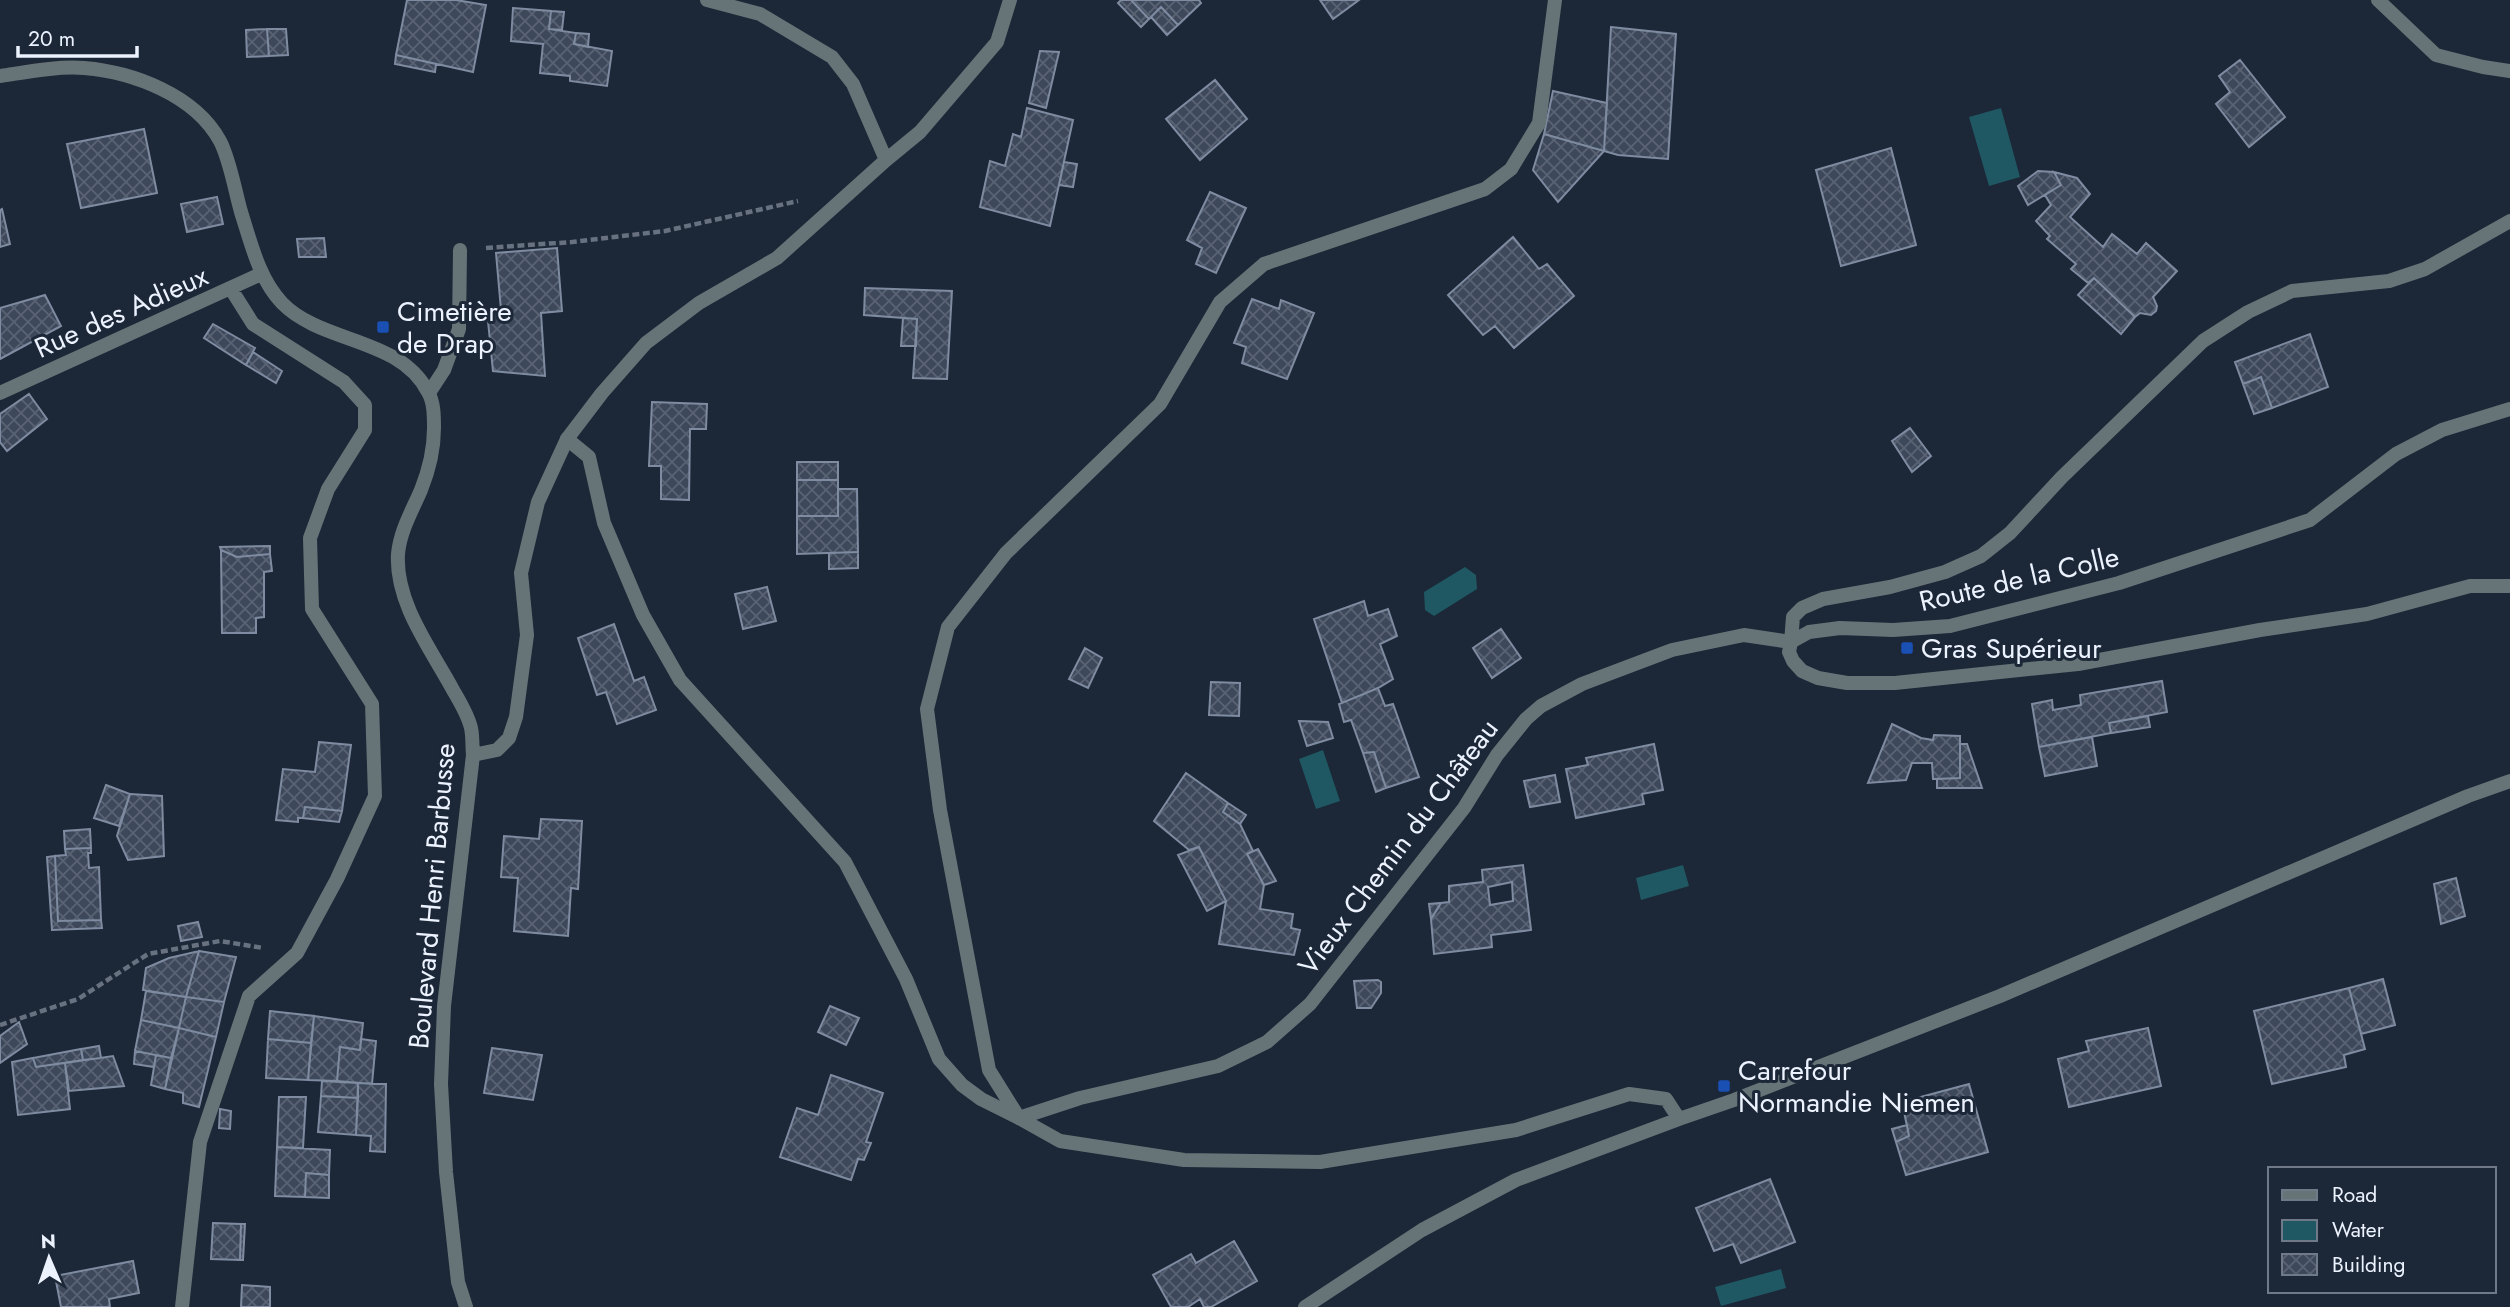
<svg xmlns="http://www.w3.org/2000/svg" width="2510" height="1307" viewBox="0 0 2510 1307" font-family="Jost,sans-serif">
	<defs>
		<pattern id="building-cross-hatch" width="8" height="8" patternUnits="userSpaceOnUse" patternTransform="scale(1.75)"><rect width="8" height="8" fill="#3d485b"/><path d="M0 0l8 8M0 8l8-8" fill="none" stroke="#596374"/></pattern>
	</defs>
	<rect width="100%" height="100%" fill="#1c2737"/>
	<!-- water -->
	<path fill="#1f5863" d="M2001 108 2020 177 1989 186 1969 117Z
		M1465 567 1476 575 1477 589 1434 616 1425 610 1424 592Z
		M1323 750 1340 801 1316 809 1299 759Z
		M1683 865 1689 886 1641 900 1636 878Z
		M1781 1269 1786 1288 1721 1306 1715 1287Z"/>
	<!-- building -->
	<path fill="url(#building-cross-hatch)" stroke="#7e8ba0" stroke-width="2" fill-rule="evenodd" d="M407 0H456L486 5 473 72 396 55Z
		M1121 0H1131L1149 19 1141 27 1118 3Z
		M1131 0H1199L1201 3 1178 25 1161 7 1149 19Z
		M1320 0H1359L1333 19Z
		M1161 7 1178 25 1167 35 1151 17Z
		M513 8 551 11 549 29 576 33 574 44 612 51 607 86 570 81V76L540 73 543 44 511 41Z
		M551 11 564 12 562 30 549 29Z
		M1611 27 1676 34 1668 159 1618 155 1604 151Z
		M267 29H286L288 55 269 56Z
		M267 29 269 56 247 57 246 30Z
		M576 33 589 34 588 47 574 44Z
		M1040 51 1059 52 1046 108 1029 103Z
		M396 55 436 64 435 72 395 64Z
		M2240 60 2285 117 2249 147 2216 104 2230 92 2219 76Z
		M1215 80 1247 119 1200 160 1166 119Z
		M1553 91 1607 103 1604 151 1544 134Z
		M1027 108 1073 120 1050 226 980 207 990 161 1005 166 1013 134 1021 137Z
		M144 129 157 193 81 208 67 144Z
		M1544 134 1604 151 1558 202 1533 170Z
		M1891 148 1916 245 1841 266 1816 170Z
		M1064 162 1077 164 1073 187 1059 185Z
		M2038 171 2054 172 2061 185 2028 205 2018 186Z
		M2054 172 2077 178 2090 194 2070 217 2103 247 2112 234 2137 254 2146 243 2177 271 2153 297 2157 306 2156 311 2151 315 2140 313 2135 317 2094 278 2088 283 2071 269 2076 264 2047 239 2050 236 2036 221 2051 205 2045 195 2061 185Z
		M1210 192 1246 208 1216 273 1196 264 1202 248 1187 240Z
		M217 197 223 224 187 232 181 204Z
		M2 209 10 244 0 247V210Z
		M1513 237 1539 269 1547 264 1574 296 1514 348 1495 326 1483 335 1448 295Z
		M324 238 326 257H299L297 239Z
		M557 248 562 311 541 313 545 376 493 371 487 311 501 310 496 253Z
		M2094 278 2135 317 2121 334 2078 295Z
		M865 288 952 291 947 379 913 378 917 319 864 315Z
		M45 295 61 326 0 359V308Z
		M1252 299 1279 309 1281 300 1314 313 1287 379 1242 363 1246 347 1234 343Z
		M903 318 917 319 916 346H901Z
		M213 324 255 348 246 365 204 338Z
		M2310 334 2328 387 2272 408 2261 377 2243 384 2235 362Z
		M253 352 282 371 276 383 246 365Z
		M2261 377 2272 408 2254 414 2243 384Z
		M29 394 47 419 7 451 0 442V414Z
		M652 402 707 404 706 429H690L689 500 661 499V466H649Z
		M1910 428 1931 456 1912 472 1892 441Z
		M797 462H838V480H797Z
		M797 480H838V516H797Z
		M838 489H857L858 552 797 554V516H838Z
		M270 546V554L237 557 221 550 220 547Z
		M221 550 237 557 270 554 272 571 264 572V617L256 618V633H222Z
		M858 552V568L829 569V553Z
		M767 587 776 621 743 629 735 594Z
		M1364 601 1368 616 1388 609 1397 636 1380 644 1393 679 1378 688 1342 703 1314 619Z
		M614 624 634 681 644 677 656 710 617 724 606 692 597 695 578 638Z
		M1501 629 1521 658 1492 678 1473 648Z
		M1085 648 1102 658 1088 688 1069 679Z
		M2162 681 2167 712 2109 723 2111 733 2039 747 2032 704 2052 700 2053 710 2081 705 2080 695Z
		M1211 682 1240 683 1239 716 1209 715Z
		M1378 688 1385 706 1393 704 1419 777 1386 788 1374 752 1363 753 1351 720 1344 722 1339 704Z
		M2148 716 2150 727 2111 733 2109 723Z
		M1299 721 1328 722 1333 738 1307 746Z
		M1892 724 1921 738 1933 740 1934 735 1960 736V778L1933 779 1932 763H1912L1906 780 1868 783Z
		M2092 737 2097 766 2045 776 2039 747Z
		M319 742 351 745 342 811 305 807 303 818H298V822L276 820 283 769 315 772Z
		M1654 744 1663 790 1642 794 1644 804 1576 818 1566 769 1588 765 1586 758Z
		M1960 744H1967L1982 788H1937V779L1960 778Z
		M1374 752 1386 788 1376 792 1363 753Z
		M1186 773 1228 803 1223 812 1240 824 1253 851 1247 854 1264 885 1260 909 1293 914 1291 928 1300 930 1294 955 1219 944 1226 901 1199 847 1189 850 1154 821Z
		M1555 775 1560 802 1530 807 1524 781Z
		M106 785 130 794 119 826 94 818Z
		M130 794 162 796 164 856 128 860 117 836Z
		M1228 803 1246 815 1240 824 1223 812Z
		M305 807 342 811 339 822 303 818Z
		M541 819 582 821 578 889 571 888 568 936 514 931 518 878 501 877 504 836 539 839Z
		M90 829 91 848 65 849 64 831Z
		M1199 847 1226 901 1207 911 1178 855Z
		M91 848V853H88L89 868 99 867 101 920 58 921 55 856 66 855 65 849Z
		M1258 849 1276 881 1264 885 1247 854Z
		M55 856 58 921 101 920 102 928 52 930 47 857Z
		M1523 865 1531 930 1491 935 1492 947 1434 954 1431 919 1441 903 1449 902V886L1483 882 1482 870ZM1512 882 1513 901 1490 905 1488 887Z
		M2456 878 2465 916 2441 924 2434 884Z
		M1441 903 1431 919 1429 904Z
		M198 922 202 937 181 941 178 926Z
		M199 951 236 957 224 1002 186 997Z
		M199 951 186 997 143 990 146 968 169 958Z
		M2383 979 2395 1025 2361 1034 2349 988Z
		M1378 980 1381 982V993L1371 1008H1357L1354 981Z
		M2349 988 2365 1049 2344 1055 2346 1067 2272 1084 2254 1011Z
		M146 991 186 997 179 1028 141 1020Z
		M186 997 224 1002 216 1037 179 1028Z
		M830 1006 859 1018 846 1045 818 1032Z
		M270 1011 314 1016 311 1043 268 1039Z
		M314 1016 363 1023 360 1050 340 1047 337 1081 308 1080Z
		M141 1020 179 1028 171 1058 135 1051Z
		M19 1022 27 1044 0 1063V1036Z
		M179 1028 216 1037 199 1107 183 1103V1093L165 1089Z
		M2148 1028 2161 1086 2069 1107 2058 1059 2089 1051 2086 1041Z
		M268 1039 311 1043 308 1080 266 1078Z
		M361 1039 376 1041 372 1084 337 1081 340 1047 360 1050Z
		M99 1046 101 1058 83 1060 81 1049Z
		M492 1048 542 1055 533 1100 484 1093Z
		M81 1049 83 1060 36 1067 33 1058Z
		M135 1051 156 1055 154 1067 134 1064Z
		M156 1055 171 1058 165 1089 151 1085Z
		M113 1056 124 1086 69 1091 65 1063Z
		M33 1058 36 1067 65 1063 70 1109 18 1115 12 1062Z
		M831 1075 883 1093 866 1142 871 1143 864 1160 858 1159 851 1180 780 1157 797 1108 818 1115Z
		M322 1081 358 1083V1098L321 1096Z
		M358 1083 386 1084 385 1152 370 1151 371 1136 356 1135Z
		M1969 1084 1988 1152 1906 1175 1896 1142 1909 1136 1902 1102Z
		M321 1096 358 1098 356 1135 318 1132Z
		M279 1097H306L303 1148 277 1147Z
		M220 1109 231 1111 230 1129 219 1128Z
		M1907 1125 1909 1136 1896 1142 1892 1129Z
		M277 1147 330 1150 329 1175 306 1173 305 1197 275 1196Z
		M306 1173 329 1175V1198L305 1197Z
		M1770 1179 1795 1242 1741 1263 1733 1244 1714 1251 1696 1208Z
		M213 1223 241 1224 240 1260 211 1259Z
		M241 1224H245L243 1260H240Z
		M1234 1241 1257 1281 1211 1307H1204L1200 1299 1188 1307H1171L1153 1275 1191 1254 1196 1263Z
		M133 1261 139 1293 109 1299 110 1307H61L55 1276Z
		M242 1285 270 1287V1307H241Z"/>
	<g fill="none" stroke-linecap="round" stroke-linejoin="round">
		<!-- path -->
		<path stroke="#67717f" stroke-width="4.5" stroke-dasharray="7 3.5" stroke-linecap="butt" d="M486 248 572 242 665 231 798 201
			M0 1025 78 999 148 954 220 941 263 948"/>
		<!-- lane -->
		<path stroke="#677477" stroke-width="14" d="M2378 0 2436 55 2483 67 2510 71
			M429 393 444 370 459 329 460 250
			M567 439 589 457 604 523 643 615 680 680 845 862 906 979 939 1059 962 1085 981 1099 1019 1118 1080 1098 1218 1066 1267 1042 1310 1004 1464 808 1497 755 1526 719 1541 706 1582 684 1672 650 1744 635 1791 642"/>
		<!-- street -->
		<path stroke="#677477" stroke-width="14" d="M1555 0 1539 123 1511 169 1485 189 1264 264 1220 302 1160 404 1006 553 948 627 927 709 940 810 989 1070 1019 1118 1060 1141 1184 1160 1320 1162 1516 1130 1629 1094 1666 1099 1679 1119
			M0 76C27 72 57 66 84 68 133 72 195 95 220 141 230 160 235 191 241 212 251 243 259 279 282 303 322 344 400 337 428 392 434 402 434 416 434 428 434 449 429 470 421 490 412 511 400 531 398 554 395 603 431 649 453 690 460 702 468 715 471 728 473 737 472 746 473 755L444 1006 441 1084 446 1172 458 1282 466 1307
			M886 160 920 132 997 42 1010 0
			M0 393 261 274
			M2510 409 2442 430 2396 454 2310 520 2119 583 1950 626 1893 630 1840 628 1809 632 1791 642 1789 652 1793 661 1802 671 1818 678 1847 683H1895L2078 664 2260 630 2367 614 2470 586H2510
			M1791 642 1793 617 1802 608 1823 599 1890 587 1945 572 1981 556 2010 533 2062 477 2203 341 2248 312 2292 291 2389 281 2425 269 2510 221
			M473 755 497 750 509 738 516 717 527 635 521 573 538 502 567 439 602 393 646 343 699 303 777 258 886 160 853 84 832 57 760 14 707 0
			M182 1307 200 1142 249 996 297 953 337 879 375 796 372 704 312 609 310 538 328 489 365 430V405L344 382 253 324 231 289
			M1305 1307 1422 1230 1516 1180 1679 1119 1734 1100 2000 996 2468 796 2510 781"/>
	</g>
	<!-- markers -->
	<g fill="#1a4fb4" stroke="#1c2737" stroke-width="2.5">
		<rect x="376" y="320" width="14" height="14" rx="3.5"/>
		<rect x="1900" y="641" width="14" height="14" rx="3.5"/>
		<rect x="1717" y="1079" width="14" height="14" rx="3.5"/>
	</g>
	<g text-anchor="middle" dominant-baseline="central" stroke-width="6" stroke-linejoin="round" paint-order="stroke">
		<!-- poi labels -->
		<g font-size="28" fill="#ecf3ff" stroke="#1c2737" text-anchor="start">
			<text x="397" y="311">Cimetière<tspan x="397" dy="32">de Drap</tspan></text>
			<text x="1921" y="648">Gras Supérieur</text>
			<text x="1738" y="1070">Carrefour<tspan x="1738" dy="32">Normandie Niemen</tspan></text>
		</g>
		<!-- street labels -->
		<g font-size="28" fill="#ecf3ff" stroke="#1c2737">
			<text transform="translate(121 312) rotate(-24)">Rue des Adieux</text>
			<text transform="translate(2019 579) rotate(-13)">Route de la Colle</text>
			<text transform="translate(1398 847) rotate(-53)">Vieux Chemin du Château</text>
			<text transform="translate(432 896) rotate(-85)">Boulevard Henri Barbusse</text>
		</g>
	</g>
	<!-- legend -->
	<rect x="2268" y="1167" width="228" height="126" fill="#1c2737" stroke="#6f7987" stroke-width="2"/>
	<rect x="2282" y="1190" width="35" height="10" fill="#677477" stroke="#6f7987" stroke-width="2"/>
	<text x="2332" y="1202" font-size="21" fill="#ecf3ff">Road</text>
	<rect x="2282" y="1220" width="35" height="21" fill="#1f5863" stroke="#6f7987" stroke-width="2"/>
	<text x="2332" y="1237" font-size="21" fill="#ecf3ff">Water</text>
	<rect x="2282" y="1254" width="35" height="21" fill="url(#building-cross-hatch)" stroke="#6f7987" stroke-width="2"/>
	<text x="2332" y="1272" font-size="21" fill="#ecf3ff">Building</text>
	<!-- north arrow -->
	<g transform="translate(49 1258) rotate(358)" stroke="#1c2737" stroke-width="5" paint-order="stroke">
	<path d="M0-5L12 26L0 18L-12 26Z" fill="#ecf3ff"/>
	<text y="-10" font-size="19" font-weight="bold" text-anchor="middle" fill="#ecf3ff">N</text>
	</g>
	<!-- scale -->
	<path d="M18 46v10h119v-10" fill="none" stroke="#ecf3ff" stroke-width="3.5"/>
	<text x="28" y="46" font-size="21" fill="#ecf3ff" stroke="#1c2737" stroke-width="5" paint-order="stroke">20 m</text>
</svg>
